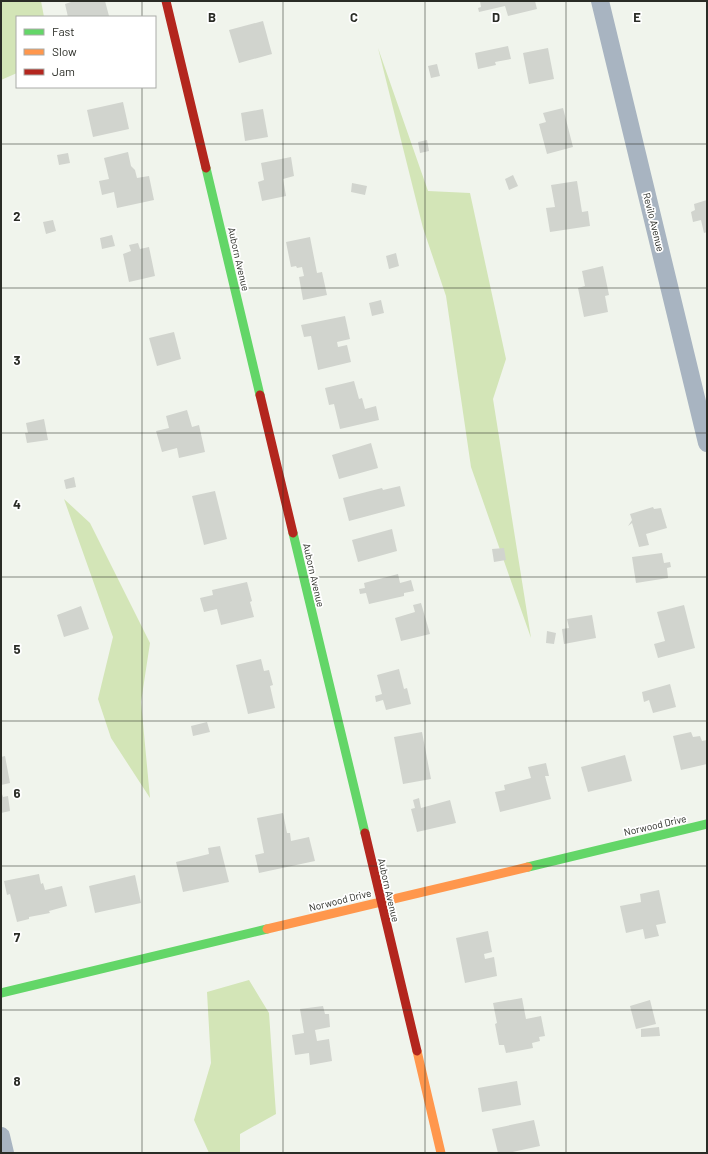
<svg xmlns="http://www.w3.org/2000/svg" width="708" height="1154" viewBox="0 0 708 1154" font-family="Barlow,sans-serif">
	<rect width="100%" height="100%" fill="#f0f4ec"/>
	<!-- green -->
	<path fill="#d3e5b7" d="M1 1H41L44 17H17V73L1 80Z
		M378 48 428 191 470 193 506 359 493 399 531 638 471 467 446 296 423 228Z
		M64 499 90 523 150 643 141 702 150 798 111 738 98 699 113 637Z
		M249 980 269 1013 276 1114 240 1134V1153H209L194 1120 211 1063 207 992Z"/>
	<!-- building -->
	<path fill="#d1d4ce" d="M74 1H105L109 16 68 17 65 4Z
		M480 1H535L537 9 508 16 505 6 479 12 478 8 481 7Z
		M263 21 272 54 239 63 229 30Z
		M508 46 511 59 495 62 496 65 478 69 475 53Z
		M548 48 554 79 529 84 523 53Z
		M437 64 440 76 431 78 428 66Z
		M123 102 129 129 93 137 87 110Z
		M563 108 573 147 547 154 539 124 546 122 543 113Z
		M263 109 268 137 245 141 241 113Z
		M427 140 429 151 420 153 418 142Z
		M128 152 131 166 135 170 137 178 149 176 154 200 117 208 114 192 102 195 99 181 109 179 104 158Z
		M68 153 70 163 59 165 57 155Z
		M291 157 294 176 283 179 286 196 262 201 258 182 264 180 261 163Z
		M513 175 518 186 509 190 505 179Z
		M577 181 582 212 588 211 590 226 550 232 546 208 555 207 551 185Z
		M352 183 367 186 365 195 351 192Z
		M707 200V232L704 233 701 220 693 222 691 212 695 210 694 204Z
		M53 220 56 231 46 234 43 222Z
		M112 235 115 246 102 249 100 238Z
		M310 237 317 273 322 272 327 295 303 300 299 277 304 276 302 267 297 268 296 266 291 267 286 242Z
		M138 243 140 249 149 247 155 276 129 282 123 254 131 251 129 245Z
		M396 253 399 266 389 269 386 256Z
		M603 266 609 295 605 296 608 312 584 317 578 288 585 286 582 271Z
		M381 300 384 313 372 316 369 303Z
		M345 316 350 339 337 342 338 347 347 345 351 362 318 370 311 336 304 337 301 325Z
		M174 332 181 359 157 366 149 338Z
		M354 381 359 399 362 398 365 409 376 406 379 420 340 429 334 404 329 405 325 388Z
		M187 410 192 427 199 425 205 452 179 458 177 448 162 452 156 431 169 428 166 416Z
		M44 419 48 440 27 443 25 433H28L26 423Z
		M371 443 378 468 339 479 332 455Z
		M74 477 76 487 66 489 64 480Z
		M400 486 405 506 349 521 343 498 382 488 383 490Z
		M215 491 227 539 204 545 192 496Z
		M653 507 654 509 661 508 667 528 646 534 649 545 639 547 632 523 628 526 632 520 630 514Z
		M392 529 397 551 358 562 352 540Z
		M504 548 506 560 494 562 492 549Z
		M662 553 664 563 670 562 671 567 667 568 668 578 636 583 632 557Z
		M398 574 400 583 411 580 414 591 404 593V596L369 604 366 593 360 594 359 589 365 588 364 583Z
		M247 582 252 601 250 602 254 617 221 625 217 609 204 612 200 598 213 595 212 590Z
		M421 603 430 634 401 641 395 618 415 612 413 605Z
		M684 605 695 648 658 658 654 644 665 641 657 612Z
		M81 606 89 629 64 637 57 615Z
		M592 615 596 638 564 644 562 629 569 628 567 619Z
		M547 631 556 633 554 644 546 643Z
		M261 659 264 671 269 670 273 685 270 686 275 708 248 714 236 665Z
		M399 669 404 689 407 688 411 704 386 710 383 700 376 702 375 696 382 694 377 675Z
		M670 684 676 707 653 713 649 700 644 702 642 692Z
		M207 722 210 732 193 736 191 726Z
		M422 732 431 779 403 784 394 737Z
		M691 732 693 737 700 736 702 741 707 740V764L681 770 673 736Z
		M625 755 632 781 588 792 581 767Z
		M5 756 10 783 1 785V757Z
		M546 763 549 776H545L551 799 500 812 495 792 505 790 504 785 531 778 528 767Z
		M1 791 3 797 8 796 10 811 1 813Z
		M419 798 421 808 450 800 456 823 417 832 411 809 415 808 413 800Z
		M283 813 287 833H290L291 841 309 837 315 861 259 873 255 855 264 853 257 818Z
		M220 846 229 882 183 892 176 862 209 854 208 848Z
		M39 874 41 884 43 883 45 890 62 886 67 906 49 911 50 913 29 917V919L17 922 10 894 7 895 4 881Z
		M135 875 141 903 95 913 89 886Z
		M659 890 666 923 656 925 659 936 645 939 643 929 626 933 620 906 641 902 640 894Z
		M488 931 492 952 484 954 485 959 494 957 497 976 465 983 456 938Z
		M522 998 526 1019 541 1016 545 1036 539 1037 540 1041 532 1043 533 1048 506 1053 504 1045H499L495 1024 497 1023 493 1003Z
		M650 1000 656 1024 636 1029 630 1006Z
		M323 1006 325 1014H329L330 1027 315 1030 317 1041 329 1039 332 1061 310 1065 309 1053 295 1055 292 1035 304 1033 300 1009Z
		M659 1027 660 1036 641 1037V1029Z
		M517 1081 521 1105 482 1112 478 1088Z
		M534 1120 540 1146 508 1153H498L492 1129Z"/>
	<g fill="none" stroke-linecap="round" stroke-linejoin="round">
		<!-- street -->
		<path stroke="#a8b4c1" stroke-width="18" d="M600 1 707 443
			M1 1136 5 1153"/>
		<!-- fast -->
		<path stroke="#63d668" stroke-width="9" d="M206 168 260 395
			M293 533 365 833
			M528 867 707 824
			M1 993 267 929"/>
		<!-- slow -->
		<path stroke="#ff974d" stroke-width="9" d="M267 929 528 867
			M417 1051 441 1153"/>
		<!-- jam -->
		<path stroke="#b3261e" stroke-width="9" d="M166 1 206 168
			M260 395 293 533
			M365 833 417 1051"/>
	</g>
	<!-- grid -->
	<path fill="none" stroke="#2a2c26" stroke-width="1" stroke-opacity="0.55" d="M142 1V17M283 1V1153M425 1V1153M566 1V1153M142 87V1153M1 144H707M1 288H707M1 433H707M1 577H707M1 721H707M1 866H707M1 1010H707"/>
	<g text-anchor="middle" dominant-baseline="central" stroke-width="3.5" stroke-linejoin="round" paint-order="stroke">
		<!-- street labels -->
		<g font-size="10" fill="#2a2c26" stroke="#fff">
			<text transform="translate(654 222) rotate(76)">Revilo Avenue</text>
			<text transform="translate(239 259) rotate(77)">Auborn Avenue</text>
			<text transform="translate(314 575) rotate(77)">Auborn Avenue</text>
			<text transform="translate(655 825) rotate(-13)">Norwood Drive</text>
			<text transform="translate(389 890) rotate(77)">Auborn Avenue</text>
			<text transform="translate(340 900) rotate(-14)">Norwood Drive</text>
		</g>
	</g>
	<g font-size="13" text-anchor="middle" font-weight="bold" fill="#2a2c26" stroke="#fff" stroke-width="3.5" stroke-linejoin="round" paint-order="stroke">
		<text x="212" y="22">B</text>
		<text x="354" y="22">C</text>
		<text x="496" y="22">D</text>
		<text x="637" y="22">E</text>
		<text x="17" y="221">2</text>
		<text x="17" y="365">3</text>
		<text x="17" y="509">4</text>
		<text x="17" y="654">5</text>
		<text x="17" y="798">6</text>
		<text x="17" y="942">7</text>
		<text x="17" y="1086">8</text>
	</g>
	<!-- border -->
	<rect width="708" height="1154" fill="none" stroke="#2a2c26" stroke-width="4"/>
	<!-- legend -->
	<rect x="16" y="16" width="140" height="72" fill="#ffffff" stroke="#aaaba8"/>
	<rect x="24" y="29" width="20" height="6" fill="#63d668" stroke="#aaaba8"/>
	<text x="52" y="36" font-size="12" fill="#2a2c26">Fast</text>
	<rect x="24" y="49" width="20" height="6" fill="#ff974d" stroke="#aaaba8"/>
	<text x="52" y="56" font-size="12" fill="#2a2c26">Slow</text>
	<rect x="24" y="69" width="20" height="6" fill="#b3261e" stroke="#aaaba8"/>
	<text x="52" y="76" font-size="12" fill="#2a2c26">Jam</text>
</svg>
